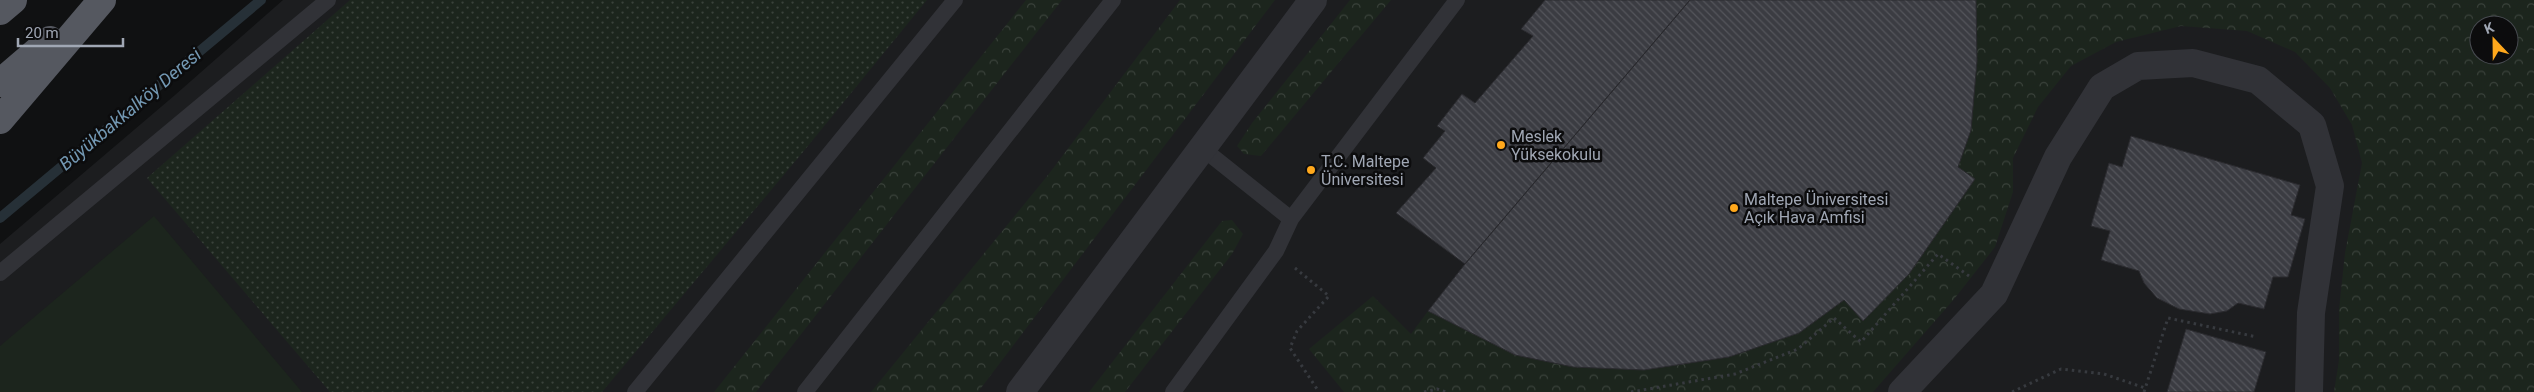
<svg xmlns="http://www.w3.org/2000/svg" width="2534" height="392" viewBox="0 0 2534 392" font-family="Roboto,sans-serif">
	<defs>
		<pattern id="grass-dots" width="8" height="8" patternUnits="userSpaceOnUse" patternTransform="scale(1.25)"><rect width="8" height="8" fill="#1c251d"/><path d="M2 2h.1M6 6h.1" fill="none" stroke="#3a423b" stroke-width="1.8" stroke-linecap="round"/></pattern>
		<pattern id="forest-crowns" width="20" height="18" patternUnits="userSpaceOnUse" patternTransform="scale(1.25)"><rect width="20" height="18" fill="#1c251d"/><path d="M2 6a3 3 0 1 1 6 0M12 15a3 3 0 1 1 6 0" fill="none" stroke="#3a423b"/></pattern>
		<pattern id="building-back-hatch" width="6" height="6" patternUnits="userSpaceOnUse" patternTransform="scale(1.25)"><rect width="6" height="6" fill="#3b3c42"/><path d="M-1 5l2 2M0 0l6 6M5-1l2 2" fill="none" stroke="#54555b"/></pattern>
	</defs>
	<rect width="100%" height="100%" fill="#101112"/>
	<!-- built -->
	<path fill="#1c1d1f" fill-rule="evenodd" d="M283 0H2534V392H0V244L175 95ZM2479 25H2509V55H2479Z"/>
	<!-- grass -->
	<path fill="url(#grass-dots)" d="M350 0H927L803 152 602 392H330L147 178Z"/>
	<!-- forest -->
	<path fill="url(#forest-crowns)" fill-rule="evenodd" d="M1026 0H1062L756 392H714Z
		M1180 0H1275L978 392H871L1048 175Z
		M1350 0H1391L1261 156 1244 154 1237 146 1252 123Z
		M1976 0H2534V392H2334L2339 360V309L2345 253 2362 163 2352 125 2330 88 2295 52 2247 31 2181 26 2116 42 2071 66 2038 107 2013 158V192L1995 247 1955 298 1873 392H1344L1309 349 1373 296 1411 334 1428 311 1515 355 1573 367 1644 370 1729 357 1799 333 1844 300 1863 320 1909 274 1975 179 1958 167 1971 130 1977 61ZM2479 25H2509V55H2479Z
		M1232 220 1243 234 1232 254 1125 392H1089L1222 221Z"/>
	<!-- pitch -->
	<path fill="#1c251d" d="M154 216 302 392H0V346Z"/>
	<g fill="none" stroke-linecap="round" stroke-linejoin="round">
		<!-- stream -->
		<path stroke="#263037" stroke-width="10" d="M0 218 261 0"/>
	</g>
	<!-- building -->
	<path fill="url(#building-back-hatch)" stroke="#2a2a2e" d="M1545 0H1690L1465 264 1396 213 1436 168 1423 158 1445 131 1437 126 1462 94 1475 103 1533 36 1521 29Z
		M1690 0H1976L1977 61 1971 130 1958 167 1975 179 1909 274 1863 321 1844 300 1799 333 1729 357 1644 370 1573 367 1515 355 1428 311 1465 264Z
		M2131 136 2300 185 2291 215 2305 219 2288 277H2273L2264 309 2238 303 2227 311 2210 314 2179 309 2157 298 2144 283 2139 271 2101 260 2110 231 2091 226 2109 163 2122 167Z
		M2186 329 2266 352 2254 392H2167Z"/>
	<g fill="none" stroke-linecap="round" stroke-linejoin="round">
		<!-- path -->
		<path stroke="#373a3f" stroke-width="3" stroke-dasharray="2.5 4" stroke-linecap="butt" d="M1295 268 1329 296 1297 331 1290 348 1319 392
			M1424 392 1437 389 1446 392
			M1631 392 1735 374 1798 349 1834 318 1861 342 1938 254 1969 276
			M2012 392 2061 369 2104 374 2145 388
			M2144 392 2168 318 2257 337"/>
		<!-- service -->
		<path stroke="#313237" stroke-width="16" d="M1291 219 1457 0
			M0 273 328 0
			M635 392 955 0
			M805 392 1113 0
			M1173 392 1276 251 1291 219 1202 148"/>
		<!-- minor -->
		<path stroke="#313237" stroke-width="28" d="M1020 392 1313 0
			M1902 392 1994 294 2058 157 2102 87 2138 66 2193 63 2258 80 2312 125 2330 186 2311 313 2309 392"/>
		<!-- trunk -->
		<path stroke="#555860" stroke-width="28" d="M0 11 13 0
			M0 83 50 40
			M0 120 102 0"/>
	</g>
	<!-- markers -->
	<g fill="#ffa81c" stroke="#0c0c0d" stroke-width="2">
		<circle cx="1501" cy="145" r="5"/>
		<circle cx="1311" cy="170" r="5"/>
		<circle cx="1734" cy="208" r="5"/>
	</g>
	<g text-anchor="middle" dominant-baseline="central" stroke-width="5" stroke-linejoin="round" paint-order="stroke">
		<!-- poi labels -->
		<g font-size="16" fill="#a0a7b4" stroke="#0c0c0d" text-anchor="start">
			<text x="1511" y="136">Meslek<tspan x="1511" dy="18">Yüksekokulu</tspan></text>
			<text x="1321" y="161">T.C. Maltepe<tspan x="1321" dy="18">Üniversitesi</tspan></text>
			<text x="1744" y="199">Maltepe Üniversitesi<tspan x="1744" dy="18">Açık Hava Amfisi</tspan></text>
		</g>
		<!-- water labels -->
		<g font-size="18" font-style="italic" fill="#7398b3" stroke="#0c0c0d">
			<text transform="translate(130 109) rotate(-40)">Büyükbakkalköy Deresi</text>
		</g>
	</g>
	<!-- north arrow -->
	<g transform="translate(2494 40) rotate(338)"><circle r="24" fill="#0c0c0d" stroke="#474a50"/>
	<path d="M0-4L9 19L0 12L-9 19Z" fill="#ffa81c"/>
	<text y="-8" font-size="14" font-weight="bold" text-anchor="middle" fill="#a0a7b4">K</text>
	</g>
	<!-- scale -->
	<path d="M18 38v8h105v-8" fill="none" stroke="#a0a7b4" stroke-width="2.5"/>
	<text x="25" y="38" font-size="15" fill="#a0a7b4" stroke="#0c0c0d" stroke-width="4" paint-order="stroke">20 m</text>
</svg>
